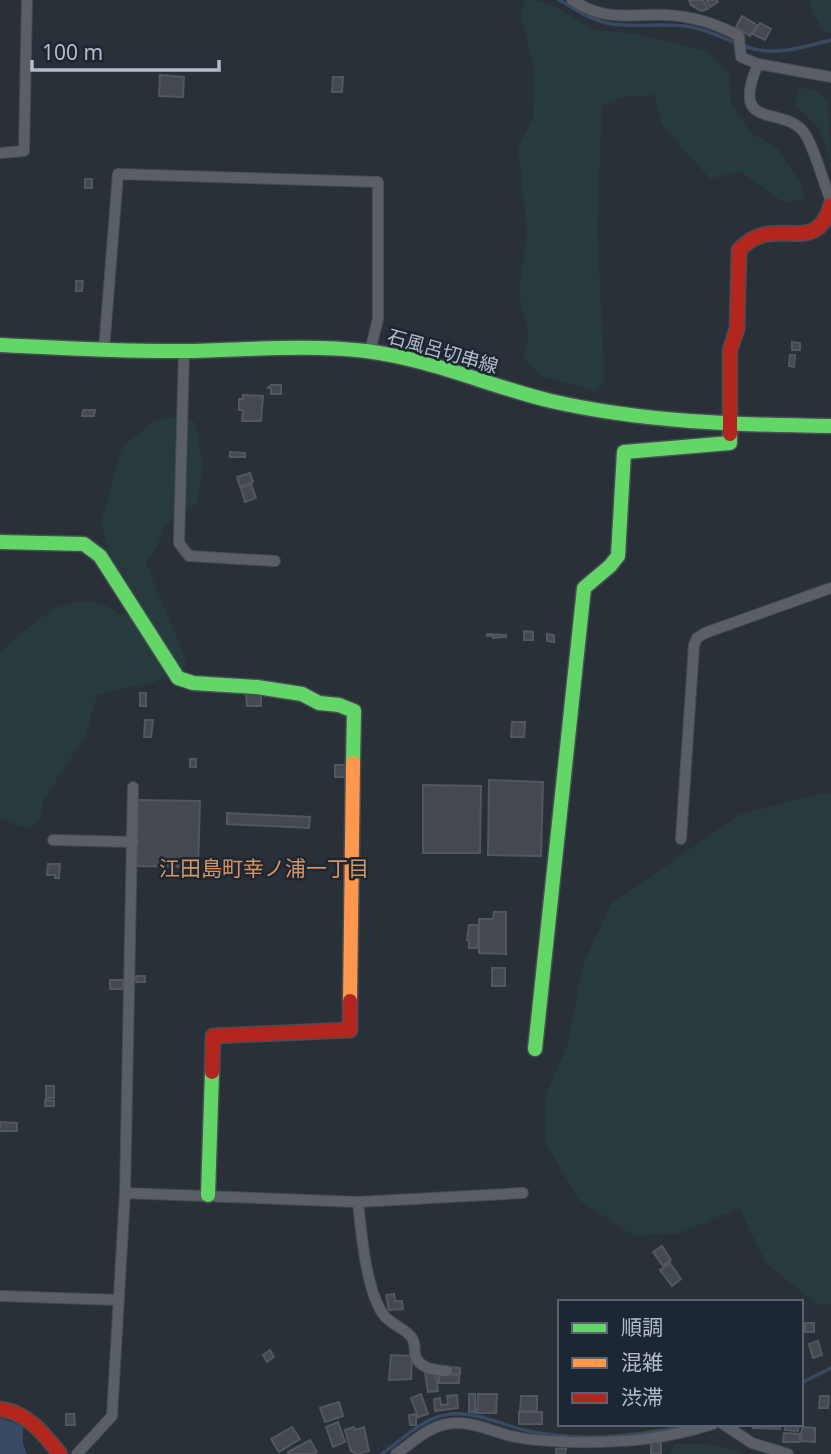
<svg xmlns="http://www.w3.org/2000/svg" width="831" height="1454" viewBox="0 0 831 1454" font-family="'Noto Sans','Noto Sans JP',sans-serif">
	<rect width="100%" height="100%" fill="#2a3038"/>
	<!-- green -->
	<path fill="#273a3e" d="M525 0H535L558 8 591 29 643 35 707 51 729 74 731 104 751 133 777 148 800 181 805 199 784 203 739 171 710 179 661 124 655 95 625 97 602 105 597 229 605 382 595 391 539 375 523 358 529 335 519 294 527 231 518 148 533 118 534 67 520 12Z
		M810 0H831V32L823 31 812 11Z
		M799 88 816 90 828 100 831 162 819 128 794 104Z
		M174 417 195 422 203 464 197 502 165 525 157 547 146 564 185 657V666L154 682 97 695 86 735 44 799 40 819 28 829 0 818V653C26 630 58 594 97 603 105 604 114 611 122 615L140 607 109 554 101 523 122 447 154 421Z
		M831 793V1305L816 1304 766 1263 739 1208 680 1233 634 1236 579 1200 546 1144V1094L567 1047 583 964 612 903 739 815 819 794Z
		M675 1444H707L739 1451 743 1454H669Z"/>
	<!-- water -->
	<path fill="#384963" d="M0 1418 23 1426V1443L27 1454H0Z"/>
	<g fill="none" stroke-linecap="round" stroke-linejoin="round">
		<!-- stream -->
		<path stroke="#384963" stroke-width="3.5" d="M559 0C576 9 591 21 612 24 639 28 665 22 692 27 711 31 729 41 747 47 774 57 804 47 831 40
			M801 1383 831 1368
			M382 1454C400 1441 422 1419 445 1415 474 1409 505 1427 533 1432 585 1442 642 1436 693 1424"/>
	</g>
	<!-- building -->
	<path fill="#444950" stroke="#52575f" stroke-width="2" d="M689 0H703L708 9 701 11 691 5Z
		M706 0H717L718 2 710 7Z
		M742 16 757 25 750 36 736 27Z
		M760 23 771 29 765 40 753 34Z
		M160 75 184 77 183 97 159 96Z
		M333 77H343L342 92H332Z
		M85 179H92V188H85Z
		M76 281H83L82 291H76Z
		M792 342 800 343V350H792Z
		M790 355H795L794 367 789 366Z
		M271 385H281V394H271V388H268Z
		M243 395 263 396 261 421H242L243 410H239V399H243Z
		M83 410H95L94 416H82Z
		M230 452 245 453V457H230Z
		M250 473 253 482 240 487 237 477Z
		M251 484 256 498 245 502 241 488Z
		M524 631 533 632V640H524Z
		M487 634 506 635V637L493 638V636H487Z
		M547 634 554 635V642L547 641Z
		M140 693H146V706H140Z
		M246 694H261V706H247Z
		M145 720H153L151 737H144Z
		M512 722H525L524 737H511Z
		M190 759H196V767H190Z
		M335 765H349V777H335Z
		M489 780 543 782 541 856 488 855Z
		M423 785 481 786 480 853H423Z
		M138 800 200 801 198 867 137 866Z
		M227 813 310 817 309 828 227 824Z
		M48 864H60L59 878H55V875H47Z
		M494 912H506V954L479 953V919H493Z
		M469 925H478V948H469V940H467Z
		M492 968H505V986H492Z
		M136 976H145V982H136Z
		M110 980H123V989H110Z
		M46 1086H54V1098H46Z
		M45 1100 54 1101V1106H45Z
		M0 1122 17 1123V1131H0Z
		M662 1246 671 1260 663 1266 653 1252Z
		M670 1263 681 1279 672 1286 660 1270Z
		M394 1294 395 1301H402L403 1309 389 1310 386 1295Z
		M805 1323H814V1332H805Z
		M818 1341 822 1355 813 1358 809 1344Z
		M270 1350 274 1357 267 1362 263 1355Z
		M391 1355 412 1356 411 1379 389 1380Z
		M450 1367 460 1368V1374H450Z
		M436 1372 438 1391 428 1392 425 1373Z
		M439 1374 459 1375V1383H439Z
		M421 1394 428 1414 418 1417 411 1398Z
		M469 1394H475V1412H469Z
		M478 1394H497L496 1413H477Z
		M457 1395 458 1408 435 1411 434 1399 440 1398 441 1405 448 1404 447 1396Z
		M521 1396H537V1411H520Z
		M820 1396H829L828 1408H819Z
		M339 1402 343 1416 325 1422 320 1408Z
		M519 1412H542V1424H519Z
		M66 1414H74L75 1425H66Z
		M416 1414V1425H410L409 1415Z
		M338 1422 345 1442 333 1447 326 1427Z
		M753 1424H780V1429L753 1428Z
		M785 1424H799L798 1431 785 1430Z
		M292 1427 300 1439 279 1452 271 1439Z
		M354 1427 355 1430 364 1427 369 1451 357 1454 351 1451 345 1430Z
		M802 1427 815 1428V1442L801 1441Z
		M784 1433 800 1434 799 1442H783Z
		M310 1440 317 1452 313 1454H289L288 1452Z
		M651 1443H661V1454H651Z
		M556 1449H566L565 1454H556Z"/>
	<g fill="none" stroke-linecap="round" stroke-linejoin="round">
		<!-- street casing -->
		<g stroke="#484c53" stroke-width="12">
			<path id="street" d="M572 0C608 23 628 13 666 15 692 16 717 24 739 36L741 57 758 64 831 77
				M758 64C728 134 785 103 805 134 814 147 824 184 831 201
				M0 153 24 151 27 0
				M104 350 118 174 378 182V319L370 351
				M184 351 179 543 189 556 275 561
				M681 839 694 645 697 638 705 633 831 588
				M53 840 133 842
				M125 1193 358 1202 523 1193
				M358 1202C361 1231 366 1290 383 1314 390 1325 406 1328 412 1338 416 1344 414 1349 415 1354 418 1369 435 1370 447 1371
				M0 1296 119 1300
				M723 1424 752 1443 788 1454
				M77 1454 112 1416 125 1193 133 787
				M396 1454C412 1443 428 1427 447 1424 470 1419 494 1433 516 1437 533 1441 551 1441 569 1442 623 1443 662 1440 713 1424"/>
		</g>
		<!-- fast casing -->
		<g stroke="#484c53" stroke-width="17">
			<path id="fast" d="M0 345C62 348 124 352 186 351 246 350 306 344 366 351 430 359 489 386 551 401 643 422 737 425 831 426
				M0 542 84 544 100 556 178 678 193 683 257 687 302 694 319 703 339 705 354 711 353 763
				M535 1049 584 588 610 566 618 556 624 452 730 443V434
				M208 1195 212 1072"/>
		</g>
		<!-- slow casing -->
		<g stroke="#484c53" stroke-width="17">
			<path id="slow" d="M350 1001 353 763"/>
		</g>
		<!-- jam casing -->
		<g stroke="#484c53" stroke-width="17">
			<path id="jam" d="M730 434V350L737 329 739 250C774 211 815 260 831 205
				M212 1072 213 1036 350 1030V1001
				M0 1409C28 1413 43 1433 60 1454"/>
		</g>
		<!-- street -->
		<use href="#street" stroke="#5a5e66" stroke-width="10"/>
		<!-- fast -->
		<use href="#fast" stroke="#63d668" stroke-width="14"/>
		<!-- slow -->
		<use href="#slow" stroke="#ff974d" stroke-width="14"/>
		<!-- jam -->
		<use href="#jam" stroke="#b3261e" stroke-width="14"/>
	</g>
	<g text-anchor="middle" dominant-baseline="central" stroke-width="5" stroke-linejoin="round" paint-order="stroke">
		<!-- street labels -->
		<g font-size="19" fill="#b4bcc9" stroke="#1d2633">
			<text transform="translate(443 351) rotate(16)">石風呂切串線</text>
		</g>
		<!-- neighbourhood labels -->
		<g font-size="21" fill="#d59563" stroke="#1d2633">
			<text x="264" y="868">江田島町幸ノ浦一丁目</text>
		</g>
	</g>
	<!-- legend -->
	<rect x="558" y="1300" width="245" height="126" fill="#1d2633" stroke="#59626f" stroke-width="2"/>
	<rect x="572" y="1323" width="35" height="10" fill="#63d668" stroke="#59626f" stroke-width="2"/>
	<text x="621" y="1335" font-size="21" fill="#b4bcc9">順調</text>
	<rect x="572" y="1358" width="35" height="10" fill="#ff974d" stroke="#59626f" stroke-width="2"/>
	<text x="621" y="1370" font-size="21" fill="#b4bcc9">混雑</text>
	<rect x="572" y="1393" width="35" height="10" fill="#b3261e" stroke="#59626f" stroke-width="2"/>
	<text x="621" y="1405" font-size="21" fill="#b4bcc9">渋滞</text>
	<!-- scale -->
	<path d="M32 60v10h187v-10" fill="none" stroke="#b4bcc9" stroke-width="3.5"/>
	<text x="42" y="60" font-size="21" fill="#b4bcc9" stroke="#1d2633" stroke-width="5" paint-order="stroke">100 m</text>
</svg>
